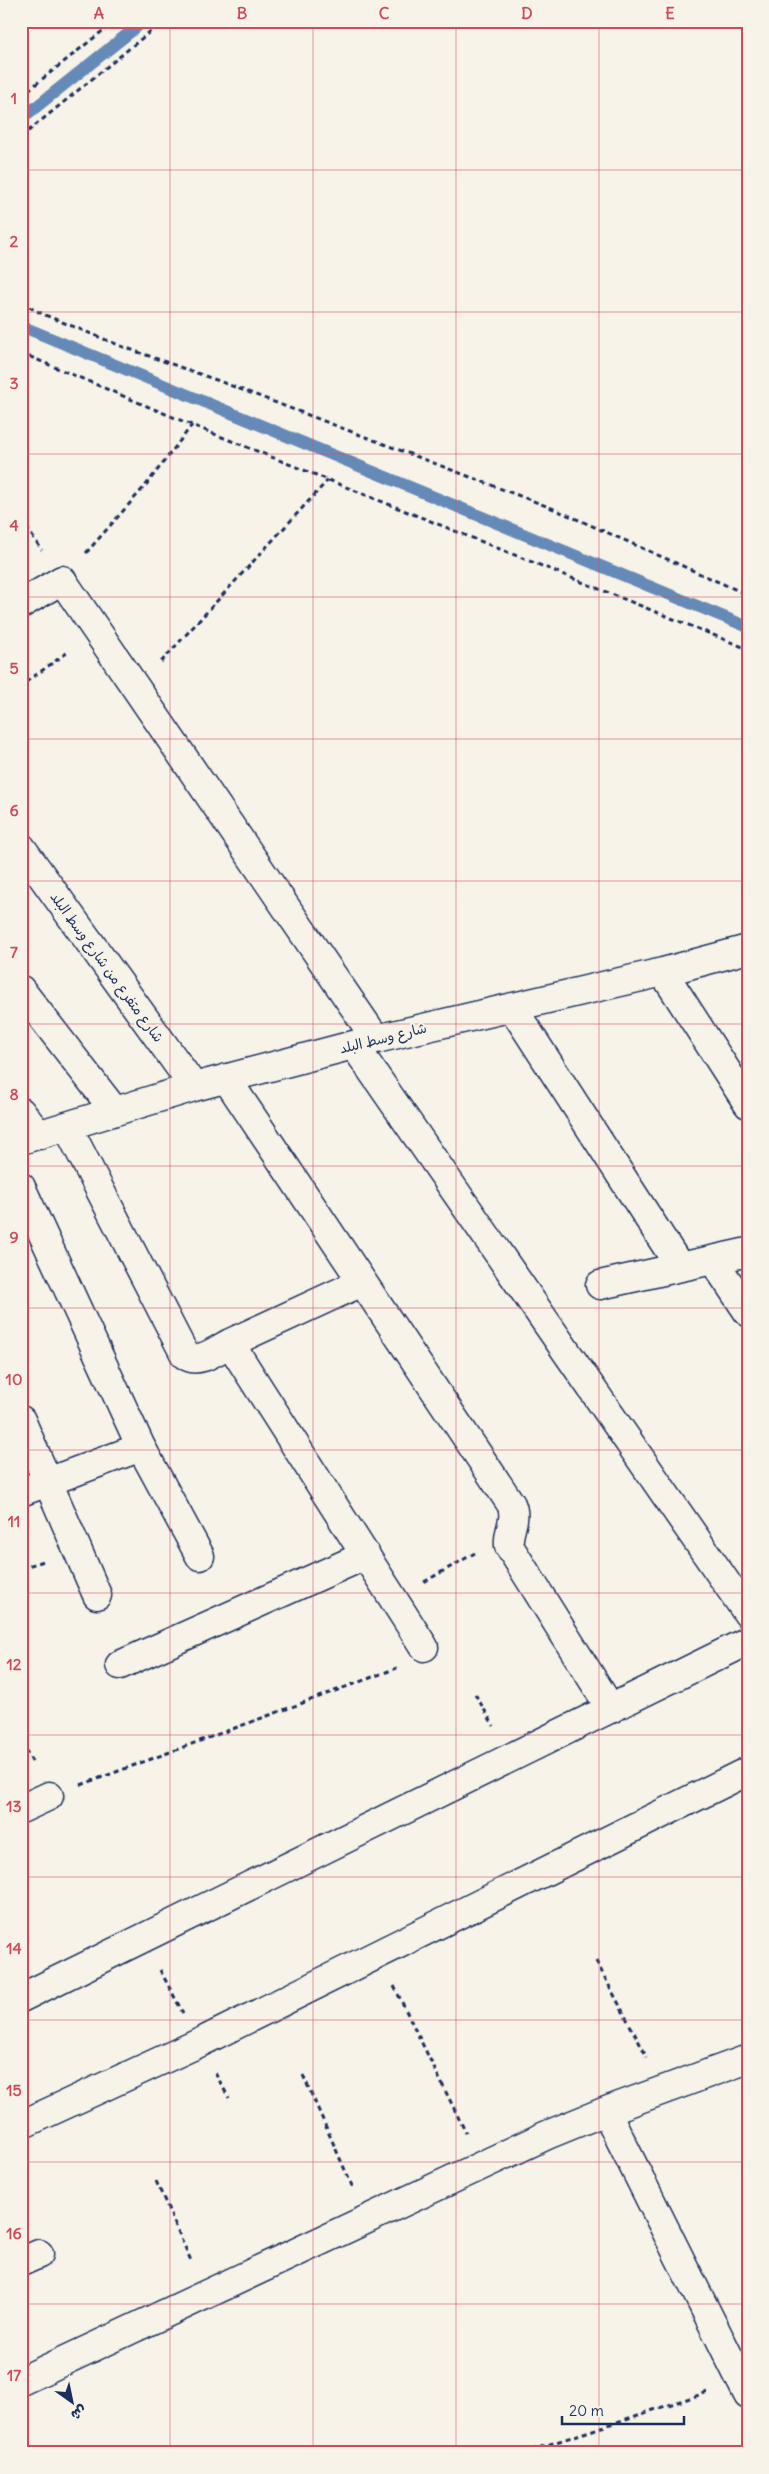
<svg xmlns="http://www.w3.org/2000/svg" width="769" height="2474" viewBox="0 0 769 2474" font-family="Delius,'Playpen Sans Arabic',sans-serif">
	<rect width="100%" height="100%" fill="#f7f3e8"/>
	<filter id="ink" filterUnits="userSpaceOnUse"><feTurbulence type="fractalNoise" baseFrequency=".02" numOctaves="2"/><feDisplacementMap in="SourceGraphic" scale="10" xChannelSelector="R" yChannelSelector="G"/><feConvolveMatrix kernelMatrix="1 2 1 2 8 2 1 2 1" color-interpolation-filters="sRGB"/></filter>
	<g filter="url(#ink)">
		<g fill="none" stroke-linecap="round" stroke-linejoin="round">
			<!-- stream -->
			<path stroke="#668ab7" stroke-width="12" d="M21 119 144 21
				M21 326 748 627"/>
			<!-- street casing -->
			<g stroke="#1b2f5e" stroke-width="31">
				<path id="street" d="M21 604 62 580 376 1039
					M21 847 194 1087
					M663 972 748 1104
					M21 990 114 1110
					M512 1007 680 1267
					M354 1045 748 1614
					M226 1078 511 1504C518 1520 507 1530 509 1546L611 1709
					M21 1112 39 1135
					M67 1126 185 1355C198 1365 217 1350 230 1343L424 1647
					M21 1140 194 1087 376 1039 663 972 748 949
					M21 1187 141 1447 200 1556
					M713 1260 748 1312
					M600 1285 748 1252
					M230 1343 362 1282
					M21 1420 97 1595
					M21 1492 141 1447
					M120 1665 366 1555
					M21 1809 49 1796
					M21 1998 748 1641
					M606 2111 748 2395
					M21 2125 199 2043 748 1771
					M21 2262 39 2254
					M21 2381 547 2135 606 2111 748 2059"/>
			</g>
			<!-- path -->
			<path stroke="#1b2f5e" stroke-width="3" stroke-dasharray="5 4" stroke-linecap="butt" d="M21 96 115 21
				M21 137 163 21
				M21 303 45 315 121 346 219 381 554 509 748 595
				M21 353 192 425 748 649
				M21 520 42 550
				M86 553 146 485 192 425
				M161 662 328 480
				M26 682 68 652
				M21 1568 44 1561
				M424 1582 475 1553
				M475 1694 494 1726
				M21 1742 34 1765
				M81 1785 397 1668
				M596 1961 647 2057
				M160 1970 183 2013
				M394 1986 466 2133
				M215 2073 229 2098
				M303 2075 353 2188
				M156 2181 192 2263
				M523 2453 708 2392"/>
			<!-- street -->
			<use href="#street" stroke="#f7f3e8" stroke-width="28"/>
		</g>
	</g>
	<!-- grid -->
	<path fill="none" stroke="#d1495b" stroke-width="1" stroke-opacity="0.55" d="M170 21V2453M313 21V2453M456 21V2453M599 21V2453M21 170H748M21 312H748M21 454H748M21 597H748M21 739H748M21 881H748M21 1024H748M21 1166H748M21 1308H748M21 1450H748M21 1593H748M21 1735H748M21 1877H748M21 2020H748M21 2162H748M21 2304H748"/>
	<g text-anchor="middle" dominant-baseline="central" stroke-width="4" stroke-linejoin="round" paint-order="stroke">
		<!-- street labels -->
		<g font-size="14" fill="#1b2f5e" stroke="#f7f3e8">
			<text transform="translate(107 967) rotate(54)">شارع متفرع من شارع وسط البلد</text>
			<text transform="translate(383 1038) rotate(-14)">شارع وسط البلد</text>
		</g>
	</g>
	<!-- margin -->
	<rect width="769" height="2474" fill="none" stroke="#f7f3e8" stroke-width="55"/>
	<!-- north arrow -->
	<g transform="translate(72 2402) rotate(147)" stroke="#f7f3e8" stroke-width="4" paint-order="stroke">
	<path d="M0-4L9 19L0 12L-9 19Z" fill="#1b2f5e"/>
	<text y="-8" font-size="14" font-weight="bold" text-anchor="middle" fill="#1b2f5e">ش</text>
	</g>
	<!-- scale -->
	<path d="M562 2416v8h122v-8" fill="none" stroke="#1b2f5e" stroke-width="2.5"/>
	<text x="569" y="2416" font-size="15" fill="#1b2f5e" stroke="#f7f3e8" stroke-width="4" paint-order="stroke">20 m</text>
	<rect x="28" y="28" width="714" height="2418" fill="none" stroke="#d1495b" stroke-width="2"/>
	<g font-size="16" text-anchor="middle" font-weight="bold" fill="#d1495b">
		<text x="99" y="19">A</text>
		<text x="242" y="19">B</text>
		<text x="384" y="19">C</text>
		<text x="527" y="19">D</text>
		<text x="670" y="19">E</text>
		<text x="14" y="104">1</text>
		<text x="14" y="247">2</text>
		<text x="14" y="389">3</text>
		<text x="14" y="531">4</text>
		<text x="14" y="674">5</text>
		<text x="14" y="816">6</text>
		<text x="14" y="958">7</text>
		<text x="14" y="1100">8</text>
		<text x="14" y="1243">9</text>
		<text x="14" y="1385">10</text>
		<text x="14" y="1527">11</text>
		<text x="14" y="1670">12</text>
		<text x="14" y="1812">13</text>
		<text x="14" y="1954">14</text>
		<text x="14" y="2096">15</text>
		<text x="14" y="2239">16</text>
		<text x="14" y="2381">17</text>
	</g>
</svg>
